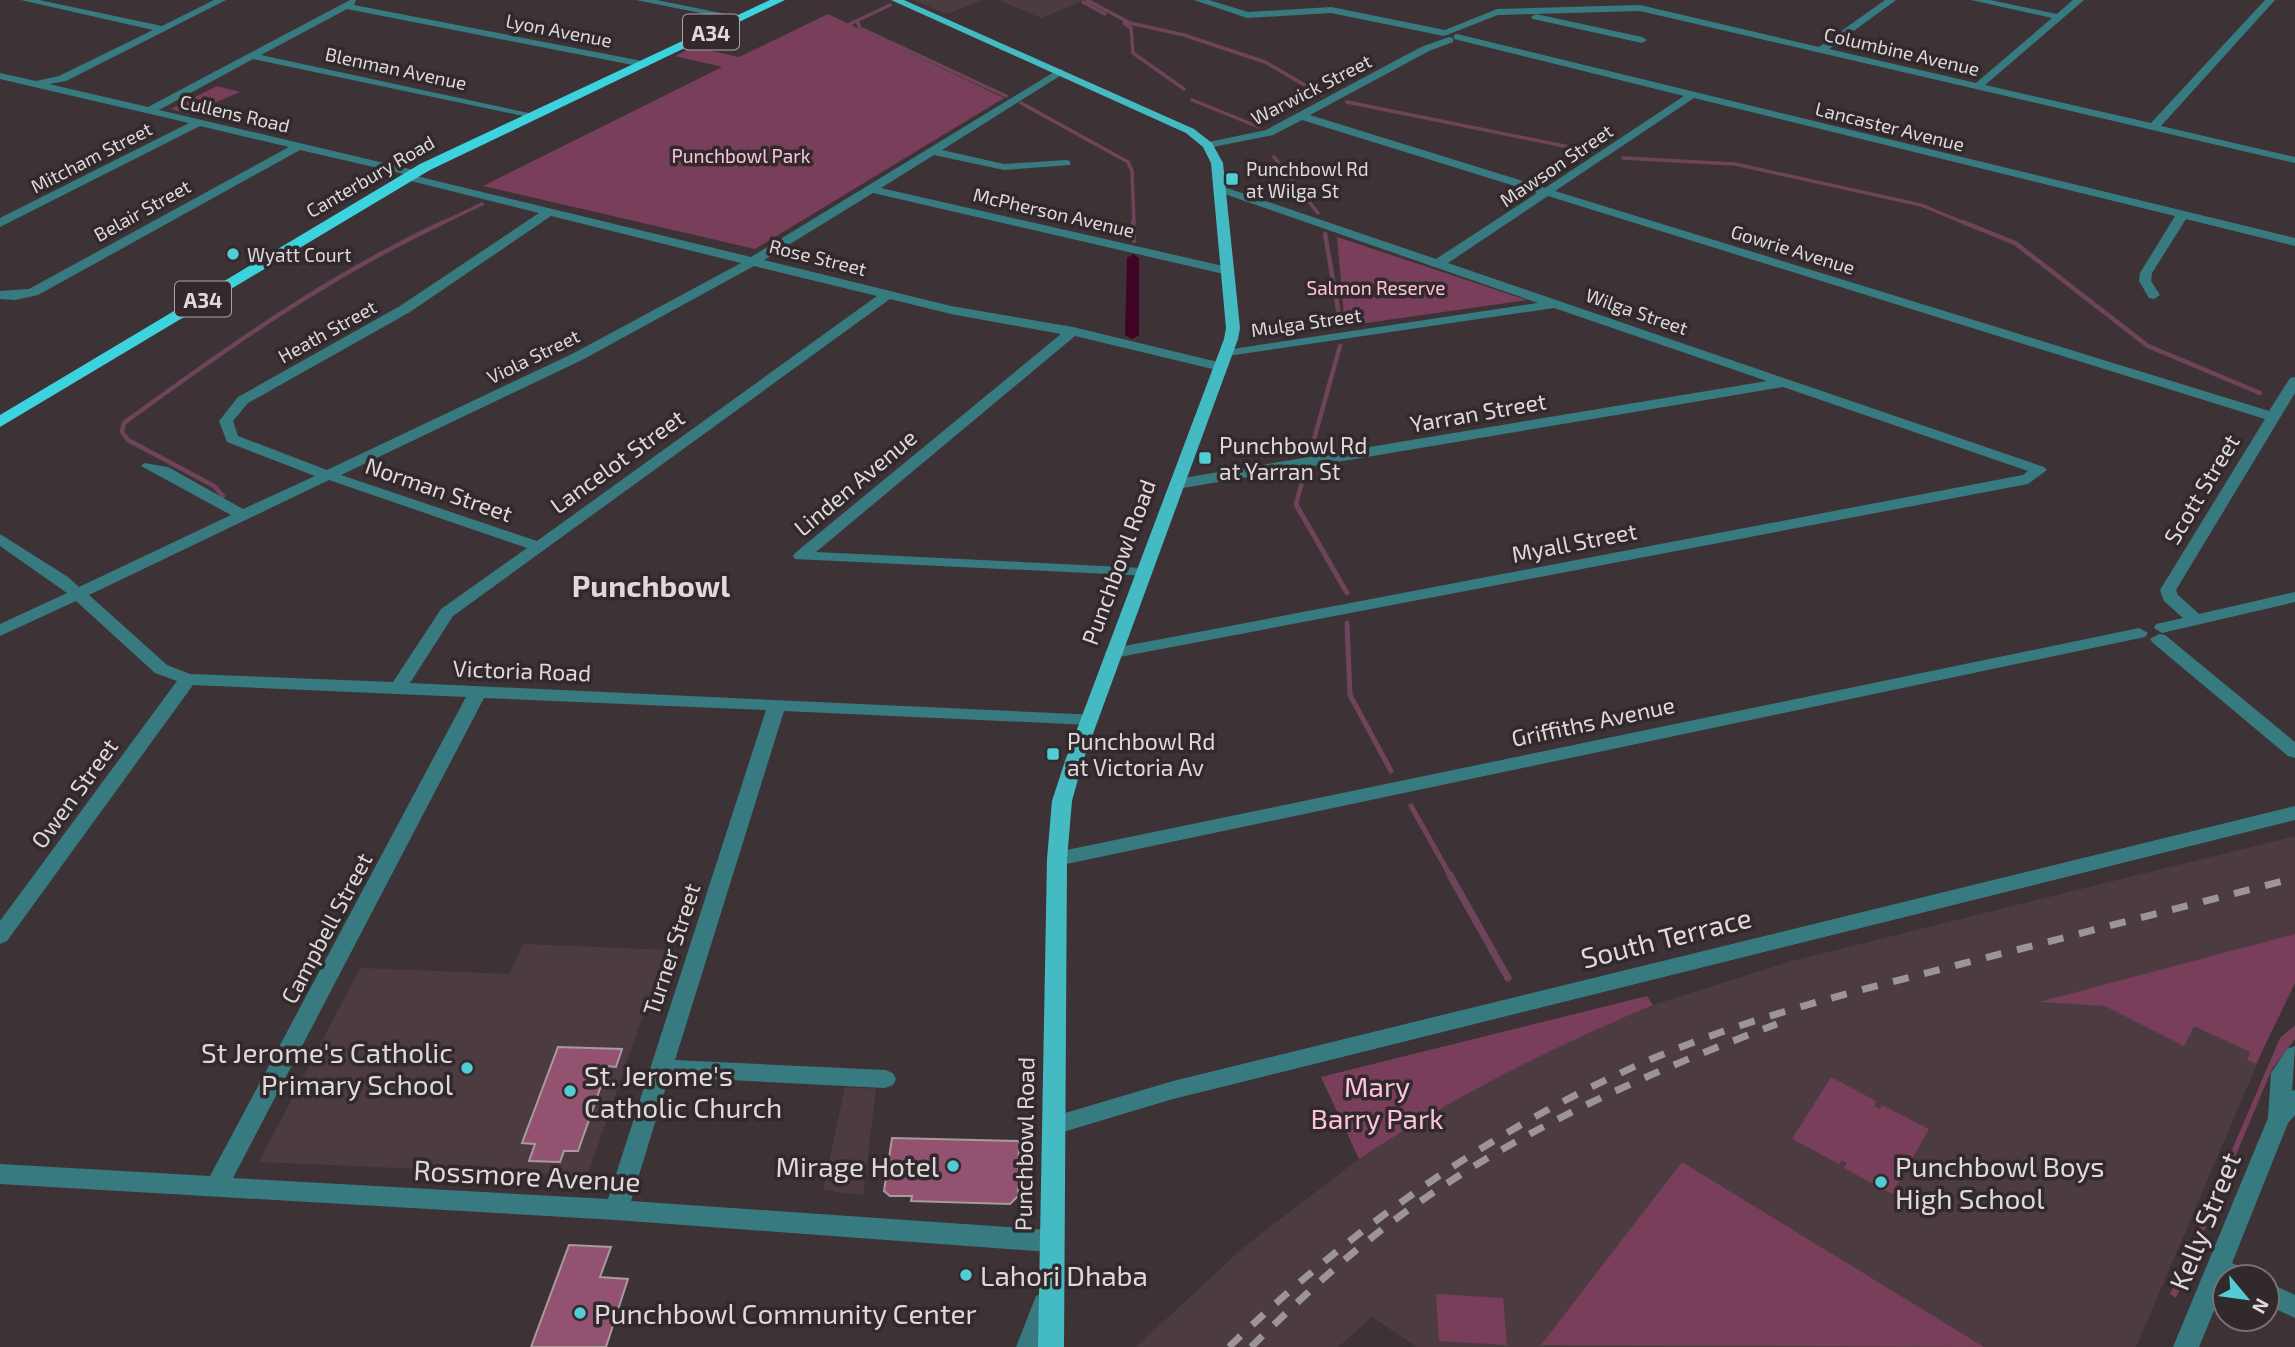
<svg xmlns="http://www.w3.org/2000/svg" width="2295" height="1347" viewBox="0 0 2295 1347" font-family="'Exo 2',sans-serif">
	<rect width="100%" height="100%" fill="#3d3337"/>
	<!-- built -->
	<path fill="#4c3c42" d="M913 0H983L947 14Z
		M999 0H1079L1082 1 1041 18Z
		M2295 836V934L2042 1002 2278 1015 2136 1347H1417L1372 1317 1338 1347H1136L1244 1247 1359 1159 1422 1117 1512 1067 1584 1034 1653 1005 1792 961Z
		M523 944 666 950 587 1176 259 1162 360 968 510 974Z
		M845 1087 876 1089 863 1195 823 1190Z"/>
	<!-- green -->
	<path fill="#793e59" d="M828 14 1004 98 755 249 483 186 722 67 675 56 693 47 739 57Z
		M217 86 240 92 189 114 171 109Z
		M1337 237 1527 300 1345 326Z
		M2295 934V983L2256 1064 2247 1060 2250 1052 2194 1026 2184 1046 2105 1006 2039 1002Z
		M1647 996 1653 1005C1550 1048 1453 1097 1359 1159L1321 1077Z
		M2295 1025V1039L2272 1069 2176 1298 2170 1294 2280 1038Z
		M1831 1077 1876 1101 1874 1106 1880 1109 1882 1105 1929 1129 1892 1194 1844 1168 1847 1163 1841 1160 1839 1164 1792 1139Z
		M1682 1162 1984 1347 1541 1345Z
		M1436 1294 1503 1298 1507 1345 1439 1341Z"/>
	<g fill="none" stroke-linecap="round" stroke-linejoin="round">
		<!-- stream-far3 -->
		<path stroke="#6f445b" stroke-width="3.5" d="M1087 0 1130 23 1184 35 1265 62 1322 95
			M1083 2 1105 14
			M857 21 860 28 1006 96
			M1124 23 1131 28 1133 53 1184 89
			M850 24 890 5
			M1192 100 1259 127
			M1347 102 1589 151
			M1021 103 1128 162 1132 171 1134 224
			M1274 157 1318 213
			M1623 158 1735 164 1921 205 1967 224
			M440 224 482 204"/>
		<!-- stream-far2 -->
		<path stroke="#6f445b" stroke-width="4.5" d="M1133 222 1134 241
			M1963 222 2015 243 2148 346 2260 393
			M1325 234 1341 326
			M1311 450 1340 346
			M223 496 214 486 128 440 122 432 124 423C225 349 330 275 444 222
			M1299 510 1296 504 1304 475"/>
		<!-- stream-far1 -->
		<path stroke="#6f445b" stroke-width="5" d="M1298 508 1347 593
			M1347 623 1350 695 1391 771
			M1411 806 1451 877"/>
		<!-- stream -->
		<path stroke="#6f445b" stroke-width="7" d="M1450 875 1508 978"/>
		<!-- canal -->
		<path fill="#3f0424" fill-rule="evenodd" d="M1133 254 1139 258V335L1132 339 1125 335 1127 258Z"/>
	</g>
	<!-- building -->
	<path fill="#93526f" stroke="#a89ba0" stroke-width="2" d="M558 1047 622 1049 616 1067 608 1066 578 1151H564L560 1162 529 1161 535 1144 522 1143Z
		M892 1138 1019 1141 1018 1196 1010 1204 911 1201 912 1196H890L884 1191Z
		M569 1245 611 1247 600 1277 628 1279 606 1347H531Z"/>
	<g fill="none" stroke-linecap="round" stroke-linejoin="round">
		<!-- minor -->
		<path fill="#377b80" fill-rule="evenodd" d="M21 0H39L162 26 214 0H226L66 81 49 84 148 107 350 0H356L354 5 647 62 648 64 643 67 347 9 261 55 538 115 533 118 253 59 159 110 418 171 420 173 416 176 751 257 1059 69 1063 70V74L942 150 1004 164 1066 160 1070 161V165L1004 170 934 155 881 188 1232 268 1234 271 1228 275 873 193 764 260 951 306 1073 327 1226 364 1228 367 1221 371 1075 336 816 552 1144 568 1150 570 1152 573 1150 576 795 559 793 556 795 553 1061 334 951 314 890 299 453 616 410 683 1096 715 1099 719 1090 725 784 711 675 1060 885 1070 893 1073 896 1079 893 1085 885 1088 669 1077 631 1201 1050 1230 1059 1233 1062 1241 1059 1249 1050 1252 616 1220 0 1184V1164L210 1176 466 697 193 685 7 941 0 944V921L177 681 155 673 76 601 0 636V624L67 593 0 546V534L68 577 79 587 231 515 141 466 144 463 168 467 243 509 315 476 227 442 219 421 238 397 400 306 539 213 403 179 401 177 404 174 300 150 38 295 15 300 0 299V291L29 289 289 147 200 126 0 227V218L189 123 0 79V73L36 81 59 76 153 30ZM551 216 741 263 572 354 327 470 238 436 233 421 248 403 410 312ZM754 266 877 296 537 541 341 475 582 360ZM329 480 527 548 441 609 393 682 190 674 167 665 89 595ZM484 698 766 710 608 1199 233 1178Z
			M636 0H657L745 18 740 21Z
			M1194 0H1209L1248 12 1331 7 1445 30 1497 9 1640 5 1819 47 1885 0H1896L1829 49 1976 83 2052 18 1971 0H1990L2057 14 2073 0H2084L1985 85 2151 123 2265 0H2275L2161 126 2295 157V163L1640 11 1498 15 1444 36 1331 13 1247 18Z
			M1536 14 1642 37 1647 40 1642 43 1533 19 1531 17Z
			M1457 34 2295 238V246L2186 219 2152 273 2151 281 2160 295 2154 299 2149 298 2139 281 2140 273 2175 216 1694 98 1555 191 2269 411 2290 378 2295 377V393L2176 590 2178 595 2199 614 2295 592V602L2162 633 2154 628 2156 624 2183 618 2164 601 2160 590 2265 419 1548 196 1448 263 2044 467 2047 470 2028 484 1114 658 1108 657 1105 653 1108 649 1114 648 2023 475 2028 471 1783 387 1177 489 1172 487 1169 484 1177 479 1767 381 1554 308 1221 357 1219 354 1226 350 1538 303 1216 191V187H1224L1436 259 1537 193 1302 120 1273 135 1208 148 1202 145 1204 143 1266 130 1421 47 1449 37 1453 38V42L1429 51 1310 115 1545 188 1684 96 1454 39V35Z
			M2139 628 2148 633 2145 637 1057 866 1050 864 1047 859 1050 854 1057 852Z
			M2159 634 2165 635 2295 742V758L2288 756 2153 643 2150 639Z
			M2295 806V820L1173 1099 1053 1135 1045 1133 1042 1126 1045 1119 1173 1081Z
			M2295 1046 2292 1091 2295 1090V1115L2288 1123 2232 1263 2245 1269 2248 1277H2225V1284L2199 1347H2173L2268 1118 2271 1073 2287 1049Z
			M2267 1282 2295 1295V1318L2267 1305Z
			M1045 1293 1054 1296 1058 1304 1042 1347H1016L1036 1296Z"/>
		<!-- major -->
		<path fill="#44bac3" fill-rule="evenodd" d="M891 0H904L1194 129 1212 143 1223 163 1240 328 1238 339 1083 761 1072 801 1067 859 1064 1347H1038L1047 859 1052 801 1065 761 1224 339 1226 328 1211 163 1203 147 1186 133Z"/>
		<!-- highway -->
		<path fill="#3cd3df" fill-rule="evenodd" d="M770 0H785L430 170 0 427V415L420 164Z"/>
		<!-- rail -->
		<path stroke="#9c9597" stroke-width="7" stroke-dasharray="16 16" stroke-linecap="butt" d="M1229 1347C1354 1226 1494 1127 1654 1058 1753 1016 1857 991 1961 964 2072 936 2184 906 2295 878
			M1251 1347C1288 1311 1325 1275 1365 1243 1487 1144 1631 1079 1777 1024"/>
	</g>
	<!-- markers -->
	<g fill="#52ccd5" stroke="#32292d" stroke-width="2.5">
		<rect x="1225" y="172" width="14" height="14" rx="3.5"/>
		<circle cx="233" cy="254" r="7"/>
		<rect x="1198" y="451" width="14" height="14" rx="3.5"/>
		<rect x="1046" y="747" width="14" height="14" rx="3.5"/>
		<circle cx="467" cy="1068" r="7"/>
		<circle cx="570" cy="1091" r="7"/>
		<circle cx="953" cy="1166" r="7"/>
		<circle cx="1881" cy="1182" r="7"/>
		<circle cx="966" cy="1275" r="7"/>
		<circle cx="580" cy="1313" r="7"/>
	</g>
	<g text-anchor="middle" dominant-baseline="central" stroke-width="7" stroke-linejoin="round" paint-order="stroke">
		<!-- far-street labels -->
		<g font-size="19" fill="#dfd9db" stroke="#32292d">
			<text transform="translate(559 30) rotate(11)">Lyon Avenue</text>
			<text transform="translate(1902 51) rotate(13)">Columbine Avenue</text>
			<text transform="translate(396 68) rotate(12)">Blenman Avenue</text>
			<text transform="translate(1311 89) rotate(-27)">Warwick Street</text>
			<text transform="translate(235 113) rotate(13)">Cullens Road</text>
			<text transform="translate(1890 126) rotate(14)">Lancaster Avenue</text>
			<text transform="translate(91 157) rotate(-27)">Mitcham Street</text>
			<text transform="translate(1556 165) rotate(-34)">Mawson Street</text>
			<text transform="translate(370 176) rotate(-30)">Canterbury Road</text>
			<text transform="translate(142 210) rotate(-29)">Belair Street</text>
			<text transform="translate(1054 212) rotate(13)">McPherson Avenue</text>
			<text transform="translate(1793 249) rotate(17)">Gowrie Avenue</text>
			<text transform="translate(818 257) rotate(14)">Rose Street</text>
			<text transform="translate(1637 311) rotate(19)">Wilga Street</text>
			<text transform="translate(1306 322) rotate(-8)">Mulga Street</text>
			<text transform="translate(327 331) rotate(-29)">Heath Street</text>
			<text transform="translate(533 356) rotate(-26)">Viola Street</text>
		</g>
		<!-- far-park labels -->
		<g font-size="19" fill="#fec3db" stroke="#32292d">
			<text x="741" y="155">Punchbowl Park</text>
			<text x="1376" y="287">Salmon Reserve</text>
		</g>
		<!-- far-poi labels -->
		<g font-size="19" fill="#dfd9db" stroke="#32292d" text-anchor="start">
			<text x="1246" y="168">Punchbowl Rd<tspan x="1246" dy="22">at Wilga St</tspan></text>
			<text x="247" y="254">Wyatt Court</text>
		</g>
		<!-- shield labels -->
		<g fill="#32292d" stroke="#aba4a7" stroke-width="2">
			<rect x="683" y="14.5" width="56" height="35" rx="5"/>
			<rect x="175" y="281.5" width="56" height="35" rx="5"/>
		</g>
		<g font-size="21" font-weight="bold" fill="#dfd9db">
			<text x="711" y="32">A34</text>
			<text x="203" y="299">A34</text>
		</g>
		<!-- street labels -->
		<g font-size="23" fill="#dfd9db" stroke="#32292d">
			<text transform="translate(1478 412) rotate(-10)">Yarran Street</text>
			<text transform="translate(617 461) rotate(-36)">Lancelot Street</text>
			<text transform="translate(855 482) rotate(-40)">Linden Avenue</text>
			<text transform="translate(439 489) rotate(19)">Norman Street</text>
			<text transform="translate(2201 489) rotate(-59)">Scott Street</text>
			<text transform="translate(1574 542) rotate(-11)">Myall Street</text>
			<text transform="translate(1118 562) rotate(-70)">Punchbowl Road</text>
			<text transform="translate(522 670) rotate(2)">Victoria Road</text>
			<text transform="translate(1593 721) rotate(-12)">Griffiths Avenue</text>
			<text transform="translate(74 793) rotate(-54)">Owen Street</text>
			<text transform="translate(326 928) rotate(-62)">Campbell Street</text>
			<text transform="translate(671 949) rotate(-72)">Turner Street</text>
			<text transform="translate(1024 1144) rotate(-89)">Punchbowl Road</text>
		</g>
		<!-- poi labels -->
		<g font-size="23" fill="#dfd9db" stroke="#32292d" text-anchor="start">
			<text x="1219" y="445">Punchbowl Rd<tspan x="1219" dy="26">at Yarran St</tspan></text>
			<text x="1067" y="741">Punchbowl Rd<tspan x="1067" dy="26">at Victoria Av</tspan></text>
		</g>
		<!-- near-street labels -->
		<g font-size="28" fill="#dfd9db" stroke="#32292d">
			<text transform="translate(1666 937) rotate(-14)">South Terrace</text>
			<text transform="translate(527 1175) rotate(3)">Rossmore Avenue</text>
			<text transform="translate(2204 1221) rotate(-68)">Kelly Street</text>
		</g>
		<!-- near-poi labels -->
		<g font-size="28" fill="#dfd9db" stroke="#32292d" text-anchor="start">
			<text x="453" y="1052" text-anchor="end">St Jerome's Catholic<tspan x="453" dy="32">Primary School</tspan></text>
			<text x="584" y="1075">St. Jerome's<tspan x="584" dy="32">Catholic Church</tspan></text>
			<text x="939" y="1166" text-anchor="end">Mirage Hotel</text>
			<text x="1895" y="1166">Punchbowl Boys<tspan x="1895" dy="32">High School</tspan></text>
			<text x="980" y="1275">Lahori Dhaba</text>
			<text x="594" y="1313">Punchbowl Community Center</text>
		</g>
		<!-- near-park labels -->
		<g font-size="28" fill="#fec3db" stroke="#32292d">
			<text x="1377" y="1086">Mary<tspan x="1377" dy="32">Barry Park</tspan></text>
		</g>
		<!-- district labels -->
		<g font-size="30" font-weight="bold" fill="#dfd9db" stroke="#32292d">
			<text x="651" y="585">Punchbowl</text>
		</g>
	</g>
	<!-- north arrow -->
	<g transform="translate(2246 1298) rotate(119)"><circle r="33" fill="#32292d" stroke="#776f73" stroke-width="2"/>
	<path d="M0-5L12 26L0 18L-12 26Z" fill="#52ccd5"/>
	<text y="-10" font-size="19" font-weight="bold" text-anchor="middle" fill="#dfd9db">N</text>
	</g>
</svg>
